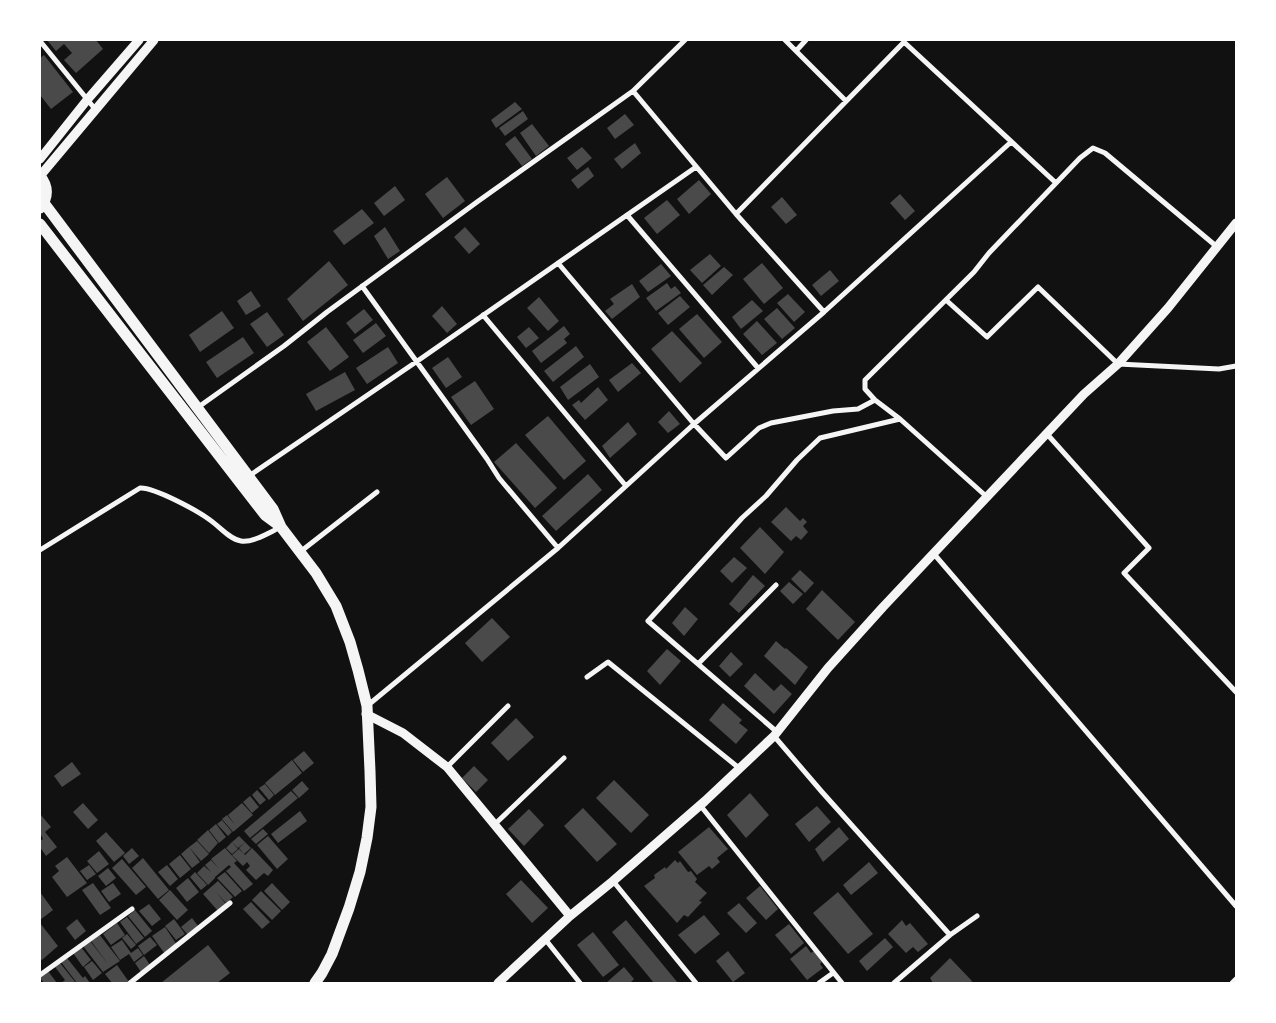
<svg xmlns="http://www.w3.org/2000/svg" width="1276" height="1023" viewBox="0 0 1276 1023" font-family="'PT Sans',sans-serif">
	<rect width="100%" height="100%" fill="#111"/>
	<!-- building -->
	<path fill="#4a4a4a" d="M47 40H96L103 49 76 73 64 60 72 53 64 44 56 51Z
		M44 55 73 92 51 109 40 95V58Z
		M515 102 522 109 496 128 491 120Z
		M523 111 528 119 505 136 499 128Z
		M625 114 634 125 615 139 607 128Z
		M532 124 549 146 536 156 520 133Z
		M515 136 532 159 522 166 505 144Z
		M635 143 641 153 622 169 614 159Z
		M582 147 592 158 577 170 567 158Z
		M588 167 594 176 578 189 571 180Z
		M447 177 465 201 443 218 425 194Z
		M699 180 711 194 689 214 677 199Z
		M395 186 405 200 384 216 374 203Z
		M900 194 915 211 905 220 890 203Z
		M782 197 797 215 786 224 771 207Z
		M667 200 680 215 657 234 644 218Z
		M362 209 374 223 344 245 333 231Z
		M385 227 400 251 388 259 374 236Z
		M465 227 480 244 469 254 454 237Z
		M710 254 721 266 702 283 690 270Z
		M329 261 348 285 303 321 287 299Z
		M762 263 783 288 764 304 743 279Z
		M661 264 671 276 648 292 639 281Z
		M724 267 733 275 712 295 703 285Z
		M830 270 839 281 821 296 812 285Z
		M667 283 671 289 675 286 681 293 656 311 646 298Z
		M632 284 640 297 612 319 605 311 614 304 610 299Z
		M251 291 261 306 246 315 237 301Z
		M788 294 805 312 794 322 777 303Z
		M680 296 690 307 668 325 658 313Z
		M539 297 559 321 548 331 527 308Z
		M752 300 763 311 741 329 732 317Z
		M442 306 457 324 447 333 432 316Z
		M777 308 795 328 782 339 764 319Z
		M364 309 373 320 355 334 346 323Z
		M222 311 234 328 200 352 189 335Z
		M267 312 284 335 267 347 250 324Z
		M697 314 722 342 704 358 679 329Z
		M757 321 777 343 762 355 743 334Z
		M376 323 386 336 363 353 353 340Z
		M564 326 570 334 564 339 567 343 541 363 532 351Z
		M326 327 349 357 330 371 307 342Z
		M529 327 539 338 526 348 517 337Z
		M672 331 702 363 680 383 651 349Z
		M243 337 254 353 217 378 206 362Z
		M576 346 584 357 553 382 544 371Z
		M388 347 398 363 367 384 356 368Z
		M448 357 462 377 446 388 432 368Z
		M632 363 641 373 618 392 609 380Z
		M590 364 599 377 568 400 560 387Z
		M345 372 355 390 316 411 306 394Z
		M475 381 494 409 471 425 451 397Z
		M598 387 608 400 585 420 572 405 579 400 581 403Z
		M669 411 680 424 668 433 658 422Z
		M548 416 586 461 564 480 525 435Z
		M628 422 637 434 610 458 602 446Z
		M516 443 557 488 535 508 494 462Z
		M588 474 602 490 556 531 542 516Z
		M786 507 800 521 803 518 807 522 803 526 808 532 801 540 796 536 791 541 771 522Z
		M760 527 784 552 765 574 740 548Z
		M734 557 747 568 732 583 720 571Z
		M800 570 814 583 805 593 791 579Z
		M753 575 765 586 739 613 729 604Z
		M789 582 803 594 793 604 780 591Z
		M822 590 855 622 838 640 806 609Z
		M685 607 698 619 684 636 672 623Z
		M492 618 510 637 482 662 465 643Z
		M776 641 785 649 786 648 808 667 795 685 764 656Z
		M667 649 681 661 660 685 647 671Z
		M731 652 743 664 730 677 719 666Z
		M755 673 774 691 781 684 792 694 774 714 744 686Z
		M723 703 742 720 739 723 748 730 736 744 709 720Z
		M516 718 534 737 508 761 491 743Z
		M304 751 314 763 303 772 293 760Z
		M292 760 302 773 275 795 265 783Z
		M72 762 81 774 62 787 54 776Z
		M474 766 488 780 476 792 462 778Z
		M614 780 649 815 631 833 596 798Z
		M302 781 309 789 299 798 292 790Z
		M265 784 274 795 269 800 259 788Z
		M257 790 266 800 260 805 252 795Z
		M291 791 298 798 250 838 244 831Z
		M750 793 769 815 746 838 727 815Z
		M250 796 259 807 252 813 243 802Z
		M83 803 98 820 88 829 73 812Z
		M242 803 253 815 233 832 222 819 227 815 235 825 228 815Z
		M817 806 831 822 809 842 795 824Z
		M583 808 617 844 597 862 564 826Z
		M529 809 544 825 524 846 508 829Z
		M300 811 307 821 278 843 271 834Z
		M40 814 51 827 45 832 57 847 46 856 40 847V841L43 839 41 835 40 836Z
		M222 820 232 832 228 836 217 824Z
		M216 824 226 837 219 843 209 830Z
		M709 827 728 849 717 858 720 862 712 869 709 866 697 875 678 852Z
		M839 827 849 839 823 862 815 849Z
		M263 829 268 834 256 844 251 839Z
		M208 830 218 843 209 853 197 840Z
		M106 832 125 853 114 862 96 841Z
		M239 836 245 842 238 848 232 842Z
		M268 836 288 859 277 869 257 845Z
		M197 841 209 854 201 861 189 847Z
		M232 842 238 849 232 854 226 848Z
		M245 842 251 848 244 854 239 848Z
		M189 847 200 862 192 868 181 854Z
		M132 848 139 856 129 864 123 856Z
		M225 848 237 861 234 863 253 884 244 891 226 871 231 867 229 865 215 877V878L208 885 197 873 204 866 211 872 205 865 211 860 219 869 211 859Z
		M252 848 273 870 268 876 264 873 256 880 246 870 250 866 247 862 243 866 232 855 239 849 245 855Z
		M99 851 109 864 97 873 87 861Z
		M180 855 191 869 180 878 169 864Z
		M67 857 87 883 67 897 52 877 59 871 55 866Z
		M143 858 169 890 158 899 132 868Z
		M122 859 146 887 136 895 112 868Z
		M675 860 678 863 680 861 688 872 691 871 697 879 695 882 707 893 699 901 702 902 688 917 684 915 677 923 644 886 655 878 654 875 665 867 666 869Z
		M869 862 878 873 851 895 843 885Z
		M89 865 96 874 87 880 80 871Z
		M167 865 178 879 170 886 158 872Z
		M108 868 116 878 106 886 98 876Z
		M195 872 207 885 201 890 190 877Z
		M225 872 242 891 235 897 217 878Z
		M188 878 199 892 187 902 176 888Z
		M521 880 548 908 532 923 506 894Z
		M218 881 233 897 226 903 216 892 226 904 218 911 203 894Z
		M93 883 111 908 100 915 82 890Z
		M113 883 121 894 109 902 101 891Z
		M272 883 290 902 282 910 264 891Z
		M760 886 778 909 766 920 746 898Z
		M170 890 188 910 177 920 159 900Z
		M261 891 281 911 272 920 252 900Z
		M40 892 53 910 40 920Z
		M838 892 873 934 848 954 813 913Z
		M251 902 270 922 262 929 243 909Z
		M739 903 757 923 746 933 727 913Z
		M149 904 161 919 152 926 139 911Z
		M135 910 152 931 145 937 128 916Z
		M704 915 720 934 695 954 678 935Z
		M127 917 144 938 136 944 120 922Z
		M192 918 198 926 188 935 181 927Z
		M77 919 86 931 75 940 66 928Z
		M174 919 185 934 176 940 165 926Z
		M626 920 678 983H654L612 932Z
		M902 920 906 926 910 923 928 944 918 952 913 947 906 953 888 934Z
		M40 923 58 946 42 960 40 958Z
		M117 923 125 935 111 945 103 934Z
		M789 924 804 943 791 954 775 935Z
		M165 927 177 945 165 954 152 936Z
		M593 932 619 965 603 977 577 945Z
		M99 934 120 961 103 972 83 946 90 941 108 964 91 941Z
		M127 934 136 945 131 949 122 938Z
		M150 937 157 945 144 955 138 946Z
		M885 938 893 947 867 971 859 961Z
		M122 940 131 953 138 948 143 955 134 962 129 954 120 960 111 947Z
		M208 945 230 973 217 983H161Z
		M806 946 811 953 814 951 822 962 820 964 823 968 807 980 790 959Z
		M81 947 91 960 83 967 73 953Z
		M728 951 745 973 733 982 716 961Z
		M144 956 150 965 141 972 135 963Z
		M67 958 83 978 85 976 90 983H77L61 962Z
		M950 958 972 981 971 983H933L930 978Z
		M92 961 102 973 93 980 84 967Z
		M60 963 76 983H61L65 980 55 967Z
		M117 965 129 982 128 983H112L105 974Z
		M624 967 634 979 630 983H606Z
		M48 971 57 983H44L40 978Z"/>
	<g fill="none" stroke-linecap="round" stroke-linejoin="round">
		<!-- minor -->
		<path stroke="#f5f5f5" stroke-width="5" d="M785 40 846 101
			M40 41 95 109
			M796 51 806 40
			M633 91 736 214 824 312
			M736 214 904 42 1056 183
			M627 215 758 368
			M558 263 694 424 726 458 759 428 771 423 833 411 858 409 875 400
			M362 286 487 459 499 478 558 548
			M946 300 987 337 1038 287 1118 364 1219 369 1236 366
			M483 315 626 486
			M197 408 284 346 327 312 477 202 633 91 685 40
			M900 419 987 497
			M1047 434 1149 548 1124 573 1236 692
			M249 476 416 362 696 167
			M40 550 140 488C154 487 198 511 210 520 219 526 229 539 241 541 253 543 270 532 281 527
			M300 552 377 492
			M934 554 1236 906
			M698 664 776 585
			M587 677 608 662 739 768
			M367 706 558 548 694 424 824 312 1011 142
			M777 732 648 621 742 518 766 496 797 460 820 438 900 419 875 400 865 389V380L974 272 989 253 1080 158 1093 148 1105 153 1216 246
			M774 736 822 792 950 935
			M447 767 508 706
			M700 805 842 983
			M494 825 564 758
			M613 881 696 983
			M545 939 580 983
			M40 975 132 909
			M130 983 230 903
			M819 983 833 973
			M894 983 950 935 977 916
			M1232 983 1236 979"/>
		<!-- tertiary -->
		<path stroke="#f5f5f5" stroke-width="9" d="M40 159 87 100 139 40
			M40 176 154 40
			M366 714 403 733 447 767 570 916
			M498 983 570 916 613 881 705 801 774 736 828 668 883 607 1084 394 1118 364 1168 308 1236 223"/>
		<!-- primary -->
		<path stroke="#f5f5f5" stroke-width="11" d="M40 176C48 186 49 197 40 208
			M44 203 273 509 281 527 316 573 336 606 350 642 358 670 367 706 370 771 371 807 367 838 360 872 349 908 332 954 322 973 315 983
			M40 224 265 515 280 526"/>
	</g>
	<!-- border -->
	<rect width="1276" height="1023" fill="none" stroke="#ffffff" stroke-width="82"/>
</svg>
